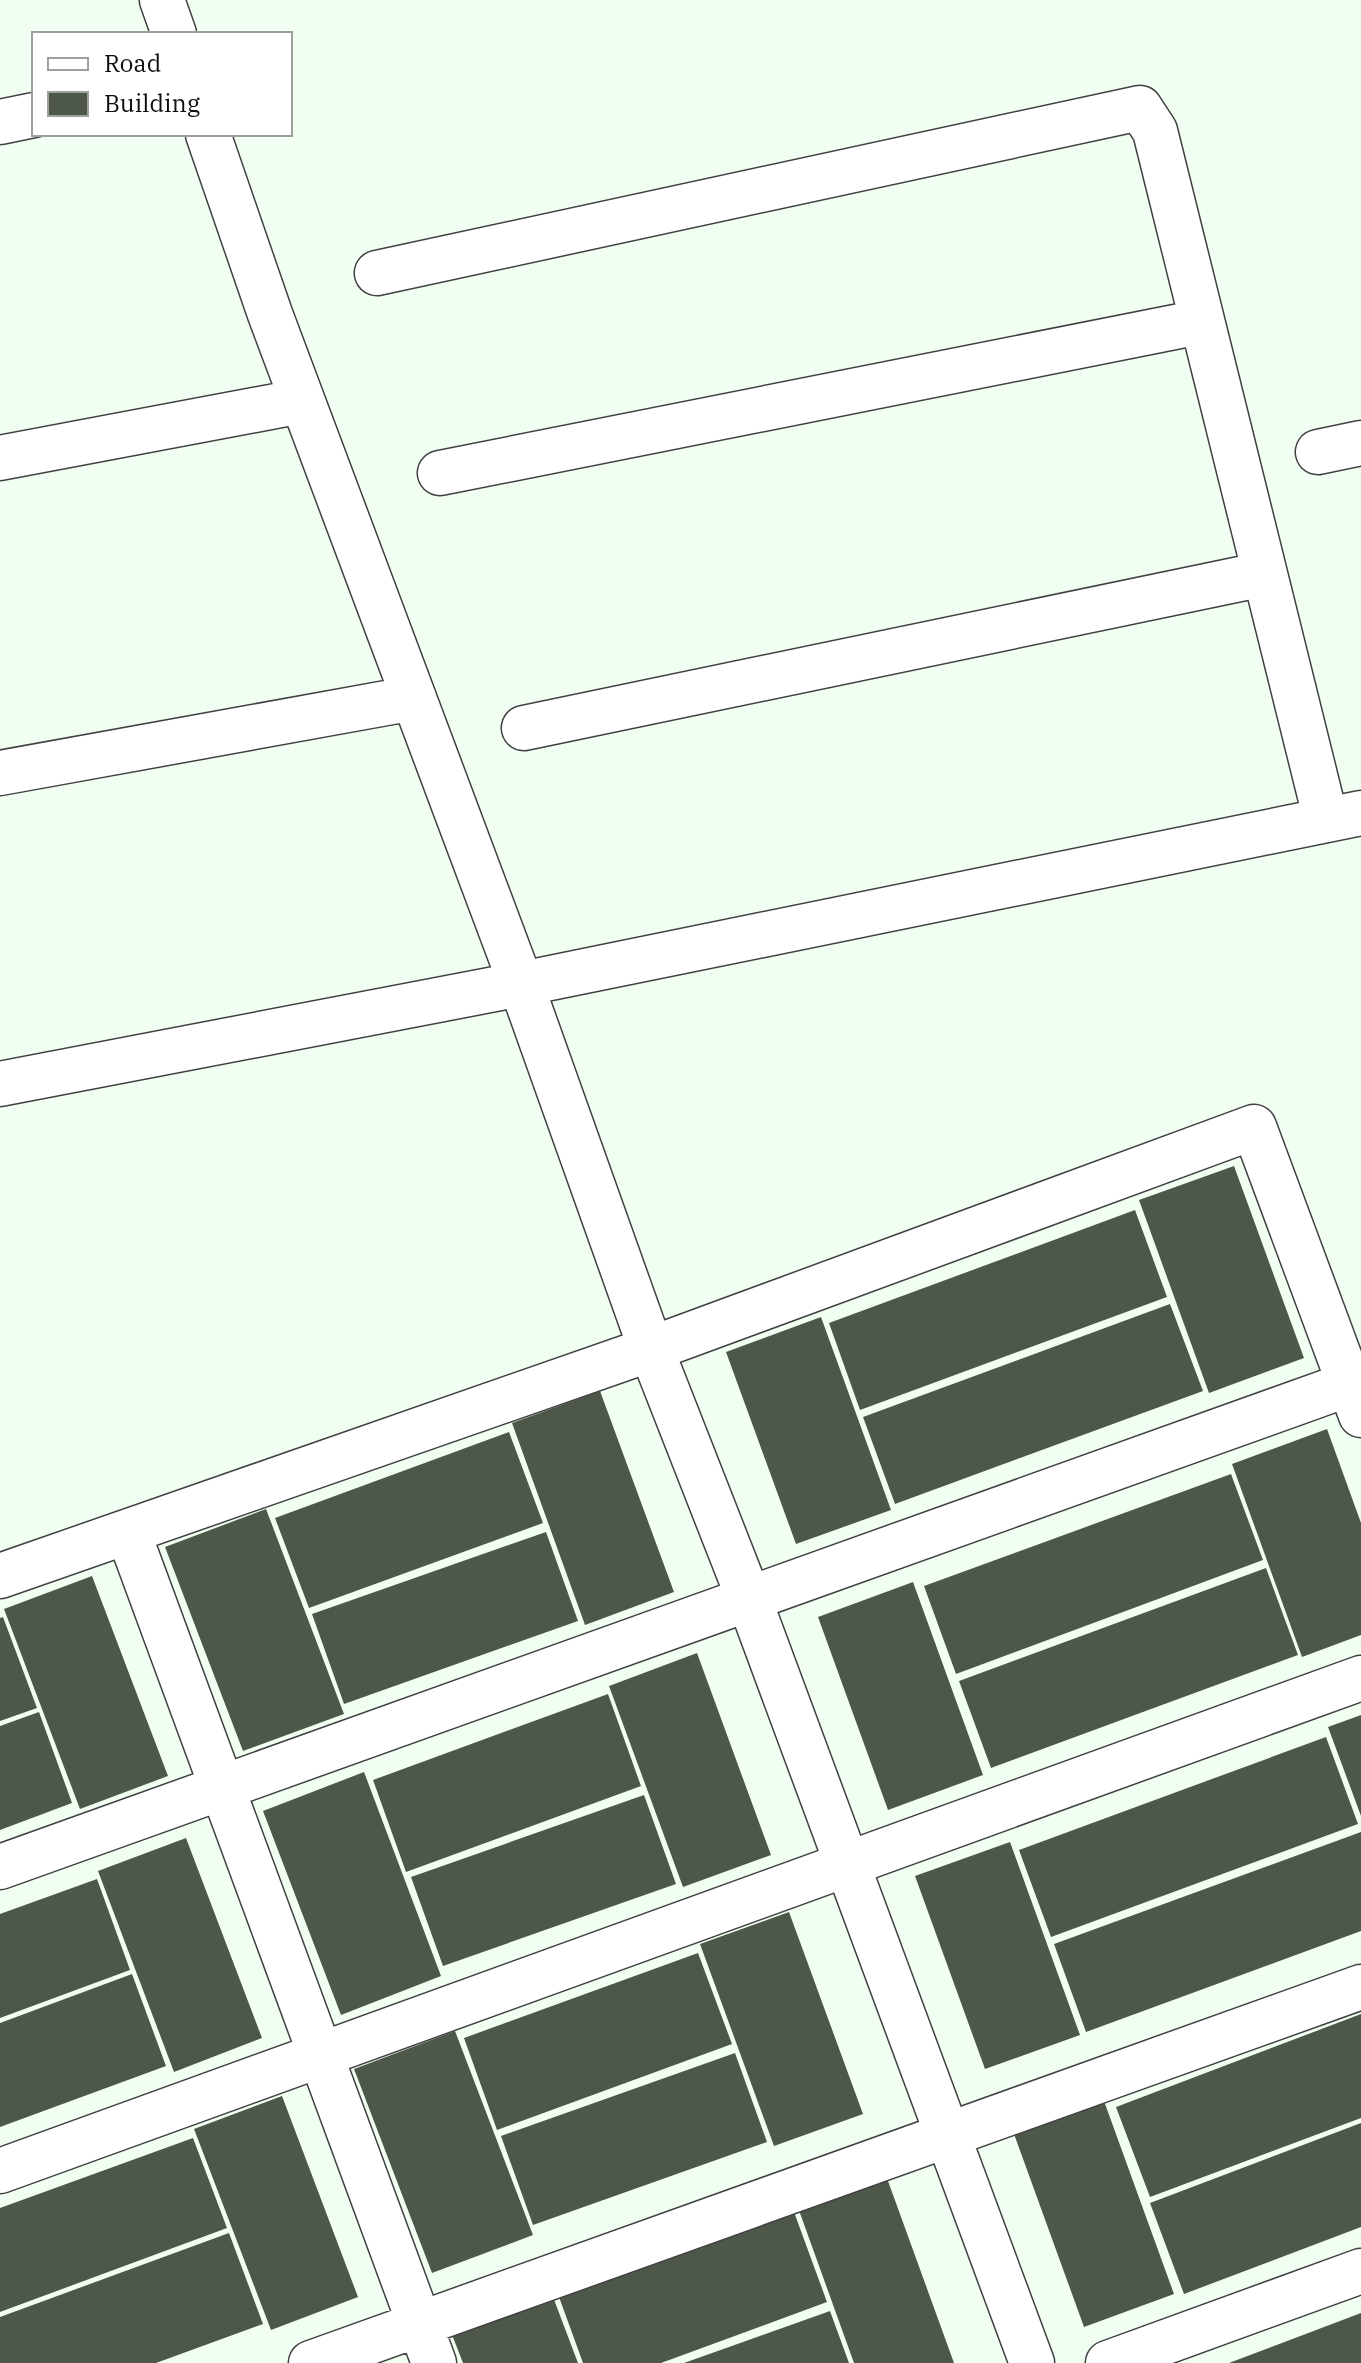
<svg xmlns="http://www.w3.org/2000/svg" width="1361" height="2363" viewBox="0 0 1361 2363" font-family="'IBM Plex Serif',serif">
	<rect width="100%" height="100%" fill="#f0fff2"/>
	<!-- building -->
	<path fill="#4e584a" d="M1234 1166 1304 1358 1209 1393 1139 1200Z
		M1135 1210 1167 1297 860 1410 829 1323Z
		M1170 1304 1203 1391 895 1504 863 1417Z
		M821 1317 891 1510 796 1544 726 1352Z
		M600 1391 674 1592 585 1625 512 1423Z
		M1327 1429 1361 1523V1635L1302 1657 1232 1464Z
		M509 1432 543 1523 309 1608 275 1518Z
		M1231 1474 1263 1560 956 1674 924 1586Z
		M266 1509 344 1714 243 1751 165 1547Z
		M546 1532 578 1621 344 1704 312 1614Z
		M1266 1568 1298 1655 991 1768 959 1681Z
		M92 1576 168 1776 80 1809 4 1609Z
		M913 1582 983 1775 888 1810 818 1617Z
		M3 1617 37 1708 0 1721V1618Z
		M697 1653 771 1855 683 1887 609 1686Z
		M608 1694 641 1786 406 1872 373 1780Z
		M39 1712 72 1803 0 1830V1726Z
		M1361 1715V1816L1328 1727Z
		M1326 1737 1358 1824 1051 1937 1019 1850Z
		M364 1772 441 1976 341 2015 263 1811Z
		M644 1795 676 1884 443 1966 411 1877Z
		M1361 1832V1931L1086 2032 1054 1944Z
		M186 1838 262 2038 174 2072 98 1871Z
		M1010 1842 1080 2035 985 2069 915 1876Z
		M97 1879 130 1970 0 2018V1914Z
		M789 1912 863 2114 774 2146 700 1944Z
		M698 1953 732 2044 497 2130 464 2038Z
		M132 1974 166 2066 0 2127V2023Z
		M1361 2014V2118L1150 2197 1116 2107Z
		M455 2031 533 2235 432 2273 354 2069Z
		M735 2053 767 2142 533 2225 501 2136Z
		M282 2096 358 2297 271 2330 194 2129Z
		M1104 2101 1174 2294 1084 2327 1014 2134Z
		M1361 2123V2227L1184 2294 1150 2203Z
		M193 2138 227 2228 0 2312V2208Z
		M884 2170 954 2363H854L796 2202Z
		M794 2212 827 2302 661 2363H583L559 2297Z
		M229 2233 263 2324 156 2363H0V2317Z
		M550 2289 578 2363H463L449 2327Z
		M830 2311 849 2363H684Z
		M1361 2313V2363H1229Z"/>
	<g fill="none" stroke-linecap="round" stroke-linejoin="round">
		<!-- minor casing -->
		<g stroke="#414141" stroke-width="47">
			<path id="minor" d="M162 0 174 34
				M0 122 34 115
				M208 134 270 314 521 984 651 1349 749 1599 1032 2363
				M377 273 1140 108 1155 131 1326 820
				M1318 452 1361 443
				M0 458 302 401
				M440 473 1200 322
				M524 728 1264 574
				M0 773 414 698
				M0 1084 521 984 1361 813
				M128 1532 434 2363
				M0 1576 651 1349 1254 1127 1361 1415
				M0 1867 1349 1384
				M0 2171 1361 1678
				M311 2363 1361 1987
				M1108 2363 1361 2271"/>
		</g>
		<!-- minor -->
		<use href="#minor" stroke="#fff" stroke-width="44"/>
	</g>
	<!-- legend -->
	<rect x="32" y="32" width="260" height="104" fill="#ffffff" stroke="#9f9f9f" stroke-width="2"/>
	<rect x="48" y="58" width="40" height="12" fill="#ffffff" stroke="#9f9f9f" stroke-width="2"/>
	<text x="104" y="72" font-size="24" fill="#0e0e0e">Road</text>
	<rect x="48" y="92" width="40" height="24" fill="#4e584a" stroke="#9f9f9f" stroke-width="2"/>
	<text x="104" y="112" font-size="24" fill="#0e0e0e">Building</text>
</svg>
